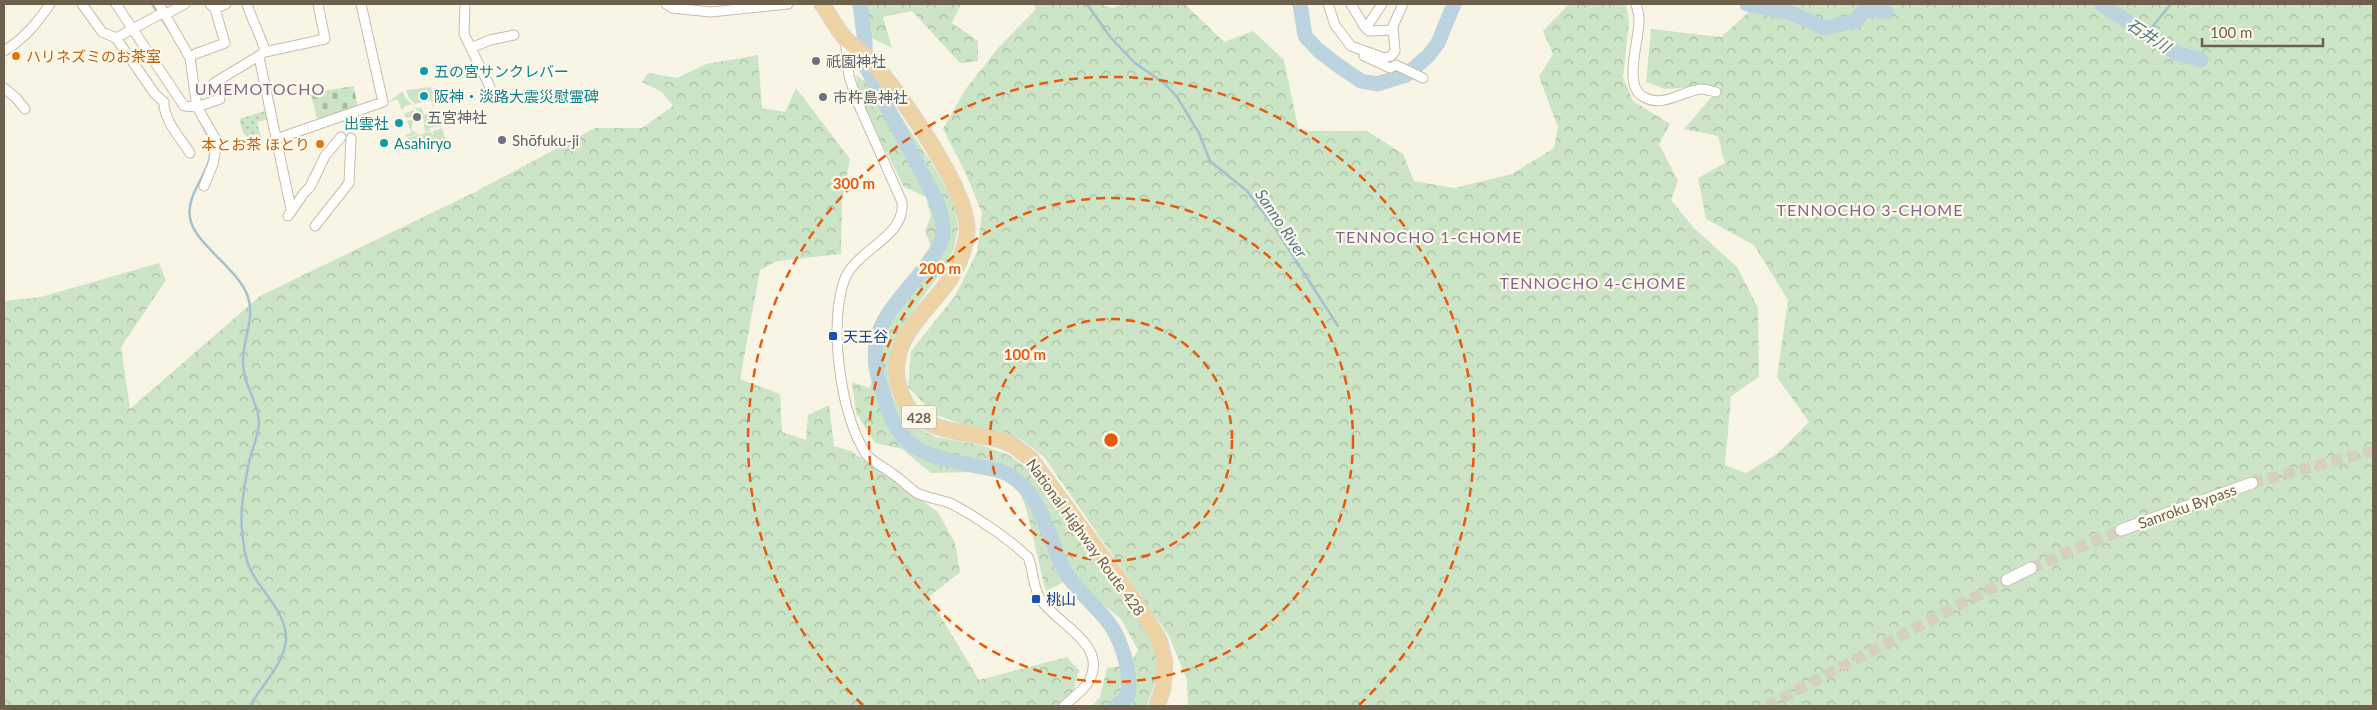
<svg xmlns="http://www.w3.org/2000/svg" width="2377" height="710" viewBox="0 0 2377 710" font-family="Lato,'Noto Sans JP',sans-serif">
	<defs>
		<pattern id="forest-crowns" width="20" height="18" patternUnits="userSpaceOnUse" patternTransform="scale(1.25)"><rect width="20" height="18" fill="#cce5c6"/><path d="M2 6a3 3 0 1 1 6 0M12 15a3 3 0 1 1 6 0" fill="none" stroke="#aabda3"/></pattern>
		<pattern id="cemetery-stones" width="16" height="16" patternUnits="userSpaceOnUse" patternTransform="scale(1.25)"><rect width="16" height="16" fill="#cce5c6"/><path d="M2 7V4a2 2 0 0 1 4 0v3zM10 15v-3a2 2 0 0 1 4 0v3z" fill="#aabda3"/></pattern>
		<pattern id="park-dots" width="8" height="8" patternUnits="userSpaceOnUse" patternTransform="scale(1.25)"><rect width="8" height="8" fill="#cce5c6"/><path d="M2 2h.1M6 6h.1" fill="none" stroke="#aabda3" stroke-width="1.8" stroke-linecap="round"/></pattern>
	</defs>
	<rect width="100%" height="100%" fill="#f9f5e5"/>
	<!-- grass -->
	<path fill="#cce5c6" d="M431 87 436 105 433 107 431 100 415 104 409 98 406 90Z
		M403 91 405 98 412 104 405 106 402 110 397 99 387 103Z
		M416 108H422L424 115 438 111 442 126 429 128 430 130 425 132 423 117 418 118Z
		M414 110 416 116 406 118 407 121 416 119 417 121 412 122V131L419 133 407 137 405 135 412 133 404 114Z
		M442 128 446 140 416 152 407 138 420 134 423 136 422 134 430 131 433 135V131Z"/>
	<!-- forest -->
	<path fill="url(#forest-crowns)" d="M865 4H961L952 23 978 41V61L960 63 912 11 883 17 892 48 870 37 859 21Z
		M1034 4H1100L1112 8 1124 4H1185L1224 42 1253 31 1284 60 1299 131H1367L1403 154 1414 181 1454 188 1512 174 1554 148 1558 127 1539 77 1553 54 1543 31 1569 4H1626L1629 22 1623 77 1633 101 1670 124 1659 144 1678 181 1671 200 1694 228 1737 267 1758 308 1759 377 1731 396 1725 465 1746 473 1777 454 1809 422 1777 377 1788 300 1754 245 1706 219 1698 178 1725 163 1718 136 1684 129 1721 86 1665 89 1646 82 1651 29 1721 37 1751 10 1746 4H2373V706H1188L1187 680 1169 636 1044 457 1021 439 967 426 934 414 908 387 911 351 955 296 977 252 982 213 965 172 943 129 965 90 999 47 1036 9Z
		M758 55 762 108 785 112 796 88 850 159 842 201 841 254 777 261 760 270 740 379 780 394 782 432 806 440 808 415 829 405 834 446 851 451 938 512 955 543 960 572 929 597 979 680 1067 657 1079 670 1074 690 1061 706H4V301L41 297 159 263 166 280 121 347 130 409 260 296 475 192 595 128H642L673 106 662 92 642 82 648 73 677 78 706 64Z
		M856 75 890 100 933 165 955 205 958 228 954 249 944 268 900 329 891 350 889 375 892 396 908 423 936 437 981 445 1009 455 1030 470 1144 621 1156 651 1158 674 1147 706H1092L1100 697 1107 668 1130 665 1138 650 1121 619 1071 578 1046 591C1036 555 1031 518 1017 483L975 472 931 473 902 449 875 443 856 413 852 382 869 388 879 368 871 332 933 252 925 231 931 216 926 197 904 187 860 99Z"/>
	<!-- cemetery -->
	<path fill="url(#cemetery-stones)" d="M354 86 358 110 319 123 310 93Z"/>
	<!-- park -->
	<path fill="url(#park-dots)" d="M268 110 270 119 257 122 261 137 252 140 244 134 239 119Z"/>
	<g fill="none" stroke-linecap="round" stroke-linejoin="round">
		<!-- stream -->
		<path stroke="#a4c1d1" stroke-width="2.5" d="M152 4 169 30
			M1087 4 1111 38 1135 63 1165 84 1177 97 1199 133 1210 161 1247 191 1275 228 1338 326
			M2147 33 2171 4
			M199 119C202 125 207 132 209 139 218 169 185 189 190 218 194 244 239 269 248 297 255 319 243 339 243 360 242 384 258 400 259 422 259 435 252 449 249 462 245 483 240 508 242 530 243 541 245 557 249 567 260 592 287 611 286 640 284 664 261 686 250 706"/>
		<!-- river -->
		<path stroke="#bcd4e0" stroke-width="15" d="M860 4 865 42V65L937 202C940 213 946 228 942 239 938 251 929 262 922 271 888 314 862 333 882 391 886 401 888 414 894 423 898 429 902 437 907 441 926 458 958 462 982 467 993 469 1005 471 1014 478 1043 499 1048 539 1064 569 1078 596 1108 612 1119 641 1126 658 1131 678 1128 696L1116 706
			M1300 4 1305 36 1318 50 1336 64 1361 81 1377 84 1406 75 1428 56 1438 43 1454 4
			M1747 4 1791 13 1825 28 1856 21 1862 12 1873 9 1886 12
			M2101 4 2176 53 2201 60"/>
		<!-- tertiary-tunnel -->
		<path stroke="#d6d0bf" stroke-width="11" stroke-dasharray="11 5.5" stroke-linecap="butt" d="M2252 483 2373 451
			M2031 568 2121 530
			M1767 706 2007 580"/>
		<!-- minor casing -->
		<g stroke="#c7bcab" stroke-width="11">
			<path id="minor" d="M82 4 102 32 116 38 155 94 164 102C163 119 181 139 190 153
				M116 4 184 106 197 107 220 99 214 83 265 52 325 39 318 4
				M159 4 190 58 197 107 215 138 216 148 213 164 204 186
				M247 4C252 21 261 35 265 52
				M465 4 464 34 490 87
				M666 4 672 8 711 12 788 4
				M1328 4 1335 25 1351 46 1384 58 1391 56 1395 51 1393 26 1403 4
				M1351 4 1364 26 1369 31 1393 30
				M1636 4C1637 8 1639 14 1639 19 1640 38 1623 84 1642 96 1662 109 1682 91 1701 89 1706 89 1711 91 1716 92
				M215 9 226 4
				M1366 28 1382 4
				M116 38 164 12 168 13 185 4
				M845 38 849 76 857 101 902 202C906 238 855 249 844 281 829 326 840 413 866 454 873 463 884 467 893 474 901 479 909 488 917 493 927 498 939 499 950 503 975 516 1008 538 1028 557 1034 571 1032 587 1041 600 1057 624 1107 644 1090 679 1086 689 1071 699 1064 706
				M471 48 490 40 514 35
				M4 51C24 39 37 23 50 4
				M195 54 225 43 215 9 210 4
				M1364 56 1390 68 1396 65 1423 78
				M259 57 291 209
				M4 88 16 98 25 109
				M276 139 383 102 361 4
				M288 216 304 193 310 187 325 156 341 137
				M315 226 349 183 351 138"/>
		</g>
		<!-- tertiary casing -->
		<g stroke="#c7bcab" stroke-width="13">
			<path id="tertiary" d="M2121 530 2252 483
				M2007 580 2031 568"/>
		</g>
		<!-- trunk casing -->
		<g stroke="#dad6d1" stroke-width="17">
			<path id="trunk" d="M822 4C830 15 836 28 845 38 855 49 867 55 876 66 902 98 971 193 967 233 965 250 957 269 948 282 925 314 889 339 898 383 900 393 906 406 913 413 936 434 974 432 1003 441 1014 444 1022 452 1031 459L1141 610 1159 639 1165 663 1163 688 1157 706"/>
		</g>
		<!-- minor -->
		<use href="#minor" stroke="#fff" stroke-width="9"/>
		<!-- tertiary -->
		<use href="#tertiary" stroke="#fff" stroke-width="11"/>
		<!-- trunk -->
		<use href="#trunk" stroke="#eed3a4" stroke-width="15"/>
	</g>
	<!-- distance rings -->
	<g fill="none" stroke="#e8590c" stroke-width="2.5" stroke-dasharray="9 6">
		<circle cx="1111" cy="440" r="121"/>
		<circle cx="1111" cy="440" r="242"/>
		<path d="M863 705A363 363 0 1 1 1359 705"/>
	</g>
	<!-- markers -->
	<g fill="#e8710a" stroke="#fdf9eb" stroke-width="2">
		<circle cx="16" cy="56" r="5"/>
		<circle cx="320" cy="144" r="5"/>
	</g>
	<g fill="#6b7280" stroke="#fdf9eb" stroke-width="2">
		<circle cx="816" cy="61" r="5"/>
		<circle cx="823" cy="97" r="5"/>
		<circle cx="417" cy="117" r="5"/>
		<circle cx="502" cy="140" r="5"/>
	</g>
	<g fill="#0f9aa8" stroke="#fdf9eb" stroke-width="2">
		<circle cx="424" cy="71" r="5"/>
		<circle cx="424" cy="96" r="5"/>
		<circle cx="399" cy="123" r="5"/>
		<circle cx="384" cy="143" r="5"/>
	</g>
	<g fill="#1a4fb4" stroke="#fdf9eb" stroke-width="2">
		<rect x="828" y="331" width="10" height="10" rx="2.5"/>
		<rect x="1031" y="594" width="10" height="10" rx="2.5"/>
	</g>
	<g text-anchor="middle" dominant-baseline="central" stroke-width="4.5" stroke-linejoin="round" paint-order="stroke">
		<!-- shield labels -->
		<rect fill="#fdf9eb" stroke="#9a8e7d" stroke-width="1" x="901.5" y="405.5" width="35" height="23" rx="4"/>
		<g font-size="14" font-weight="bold" fill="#6f604e">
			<text x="919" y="417">428</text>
		</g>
		<!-- food labels -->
		<g font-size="15" fill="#c56008" stroke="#fdf9eb" text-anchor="start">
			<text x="26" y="56">ハリネズミのお茶室</text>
			<text x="310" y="144" text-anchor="end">本とお茶 ほとり</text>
		</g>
		<!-- worship labels -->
		<g font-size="15" fill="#5b616d" stroke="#fdf9eb" text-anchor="start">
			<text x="826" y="61">祇園神社</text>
			<text x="833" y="97">市杵島神社</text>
			<text x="427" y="117">五宮神社</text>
			<text x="512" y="140">Shōfuku-ji</text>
		</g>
		<!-- culture labels -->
		<g font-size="15" fill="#0d838f" stroke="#fdf9eb" text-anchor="start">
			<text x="434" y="71">五の宮サンクレバー</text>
			<text x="434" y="96">阪神・淡路大震災慰霊碑</text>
			<text x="389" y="123" text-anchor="end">出雲社</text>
			<text x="394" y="143">Asahiryo</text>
		</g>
		<!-- transit labels -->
		<g font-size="15" fill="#164399" stroke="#fdf9eb" text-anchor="start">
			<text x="843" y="336">天王谷</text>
			<text x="1046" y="599">桃山</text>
		</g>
		<!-- street labels -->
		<g font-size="15" fill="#6f604e" stroke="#fdf9eb">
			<text transform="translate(2187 506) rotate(-20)">Sanroku Bypass</text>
			<text transform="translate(1086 537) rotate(54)">National Highway Route 428</text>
		</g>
		<!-- water labels -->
		<g font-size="16" font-style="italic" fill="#51788c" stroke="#fdf9eb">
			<text transform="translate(2149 35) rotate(33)">石井川</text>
			<text transform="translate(1282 223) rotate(56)">Sanno River</text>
		</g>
		<!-- neighbourhood labels -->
		<g font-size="16" letter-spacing="1" fill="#86668c" stroke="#fdf9eb">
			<text x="260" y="88">UMEMOTOCHO</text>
			<text x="1870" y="209">TENNOCHO 3-CHOME</text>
			<text x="1429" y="236">TENNOCHO 1-CHOME</text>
			<text x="1593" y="282">TENNOCHO 4-CHOME</text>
		</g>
	</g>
	<circle cx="1111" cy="440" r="8" fill="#e8590c" stroke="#fdf9eb" stroke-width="2.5"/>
	<g font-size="15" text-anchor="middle" font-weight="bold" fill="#e8590c" stroke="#fdf9eb" stroke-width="4.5" stroke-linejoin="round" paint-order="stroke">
		<text x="854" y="189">300 m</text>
		<text x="940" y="274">200 m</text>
		<text x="1025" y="360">100 m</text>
	</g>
	<!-- border -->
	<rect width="2377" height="710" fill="none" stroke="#6f604e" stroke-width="10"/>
	<!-- scale -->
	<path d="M2202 38v8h121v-8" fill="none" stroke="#6f604e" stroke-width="2.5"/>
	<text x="2210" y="38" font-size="15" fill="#6f604e" stroke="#fdf9eb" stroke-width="4" paint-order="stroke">100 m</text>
</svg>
